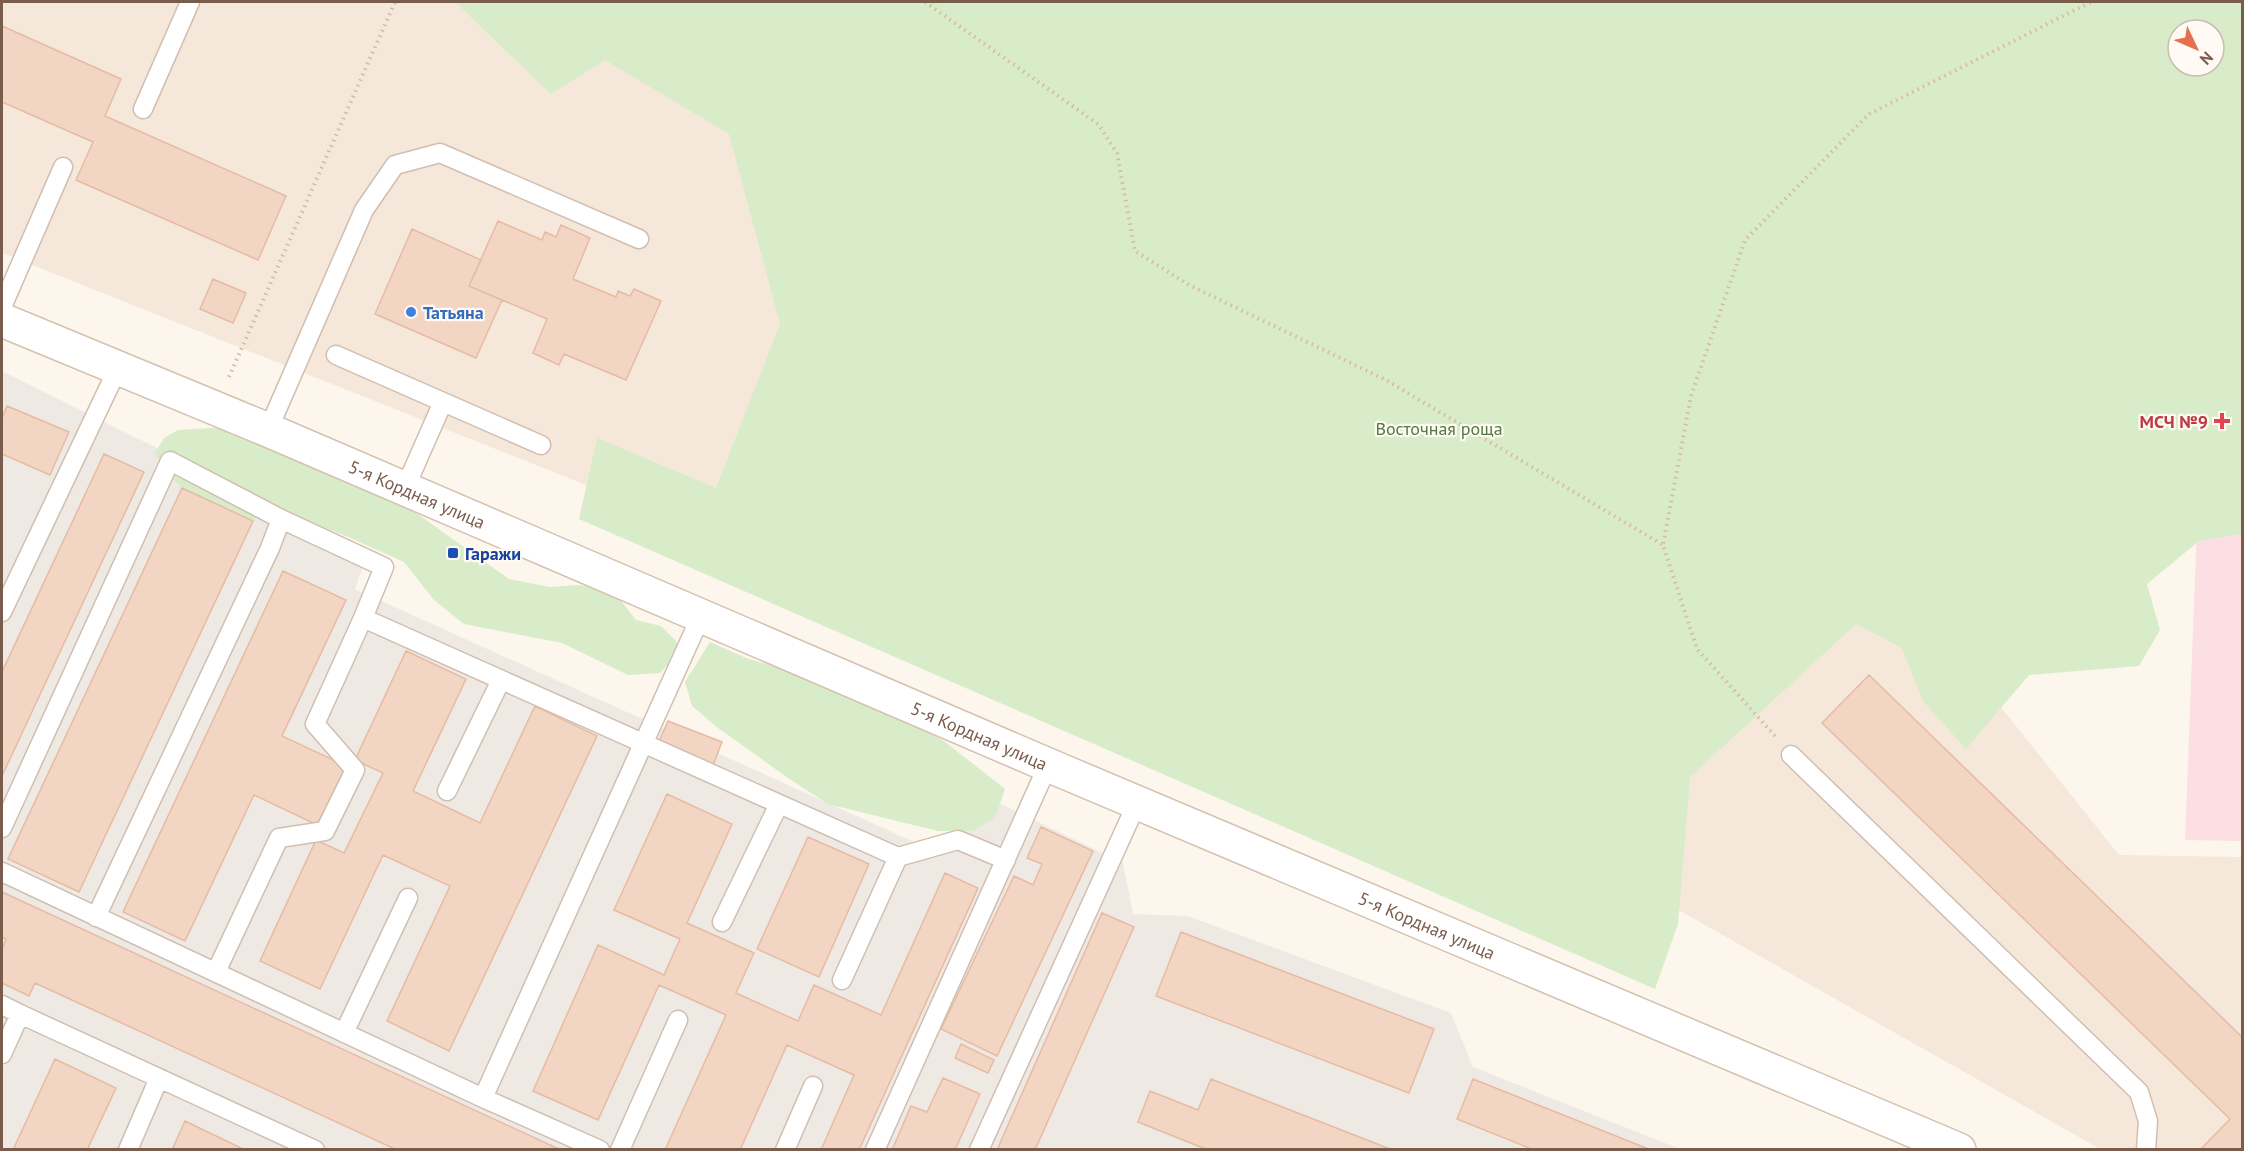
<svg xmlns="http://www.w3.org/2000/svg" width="2244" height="1151" viewBox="0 0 2244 1151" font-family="'PT Sans',sans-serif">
	<rect width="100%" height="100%" fill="#fdf6ec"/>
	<!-- residential -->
	<path fill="#f5e8da" d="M2 2H535L890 194 727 541 2 253Z
		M1886 563 2119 855 2242 857V1149H2100L1606 869Z"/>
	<!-- industrial -->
	<path fill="#efe9e4" d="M2 371 368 553 355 589 923 846 999 803 1123 863 1133 914 1188 916 1451 1013 1473 1067 1680 1149H2Z"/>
	<!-- medical -->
	<path fill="#fbdfe3" d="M2217 2H2242V841L2185 840Z"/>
	<!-- green -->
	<path fill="#d8ecc9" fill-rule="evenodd" d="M455 2H2242V534L2199 541 2147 584 2160 630 2139 666 2029 675 1966 749 1923 701 1902 648 1856 624 1690 777 1678 924 1655 989 579 519 597 438 716 488 780 324 729 134 605 60 551 94ZM2178 30H2214V66H2178Z
		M227 427 371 481 509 579 550 587 577 585 592 587 617 596 636 620 661 626 677 642 674 658 660 673 628 675 562 643 464 624 434 600 404 562 346 536 293 516 259 513 253 521 182 488 169 475 155 453 164 438 178 430Z
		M710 642 746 658 789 671 904 719 944 741 1005 789 995 818 973 831H938L828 804 788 778 718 728 692 706 685 682Z"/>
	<!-- building -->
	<path fill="#f3d5c3" stroke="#e6bba3" stroke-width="1.5" d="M2 26 121 79 105 116 286 196 258 260 76 180 93 142 2 102Z
		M498 221 542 240 545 232 556 237 561 225 590 238 573 279 616 297 618 291 630 296 634 289 661 301 626 380 564 354 559 365 533 353 547 319 469 286Z
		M412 229 481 260 469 286 502 300 476 358 375 314Z
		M213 279 246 293 233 323 200 309Z
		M7 406 69 432 50 475 2 454V418Z
		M104 454 144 472 2 776V672Z
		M182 488 253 521 79 892 8 859Z
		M283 571 346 600 282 736 346 766 317 825 254 795 185 941 123 912Z
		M406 651 466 679 413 791 480 823 535 706 597 736 449 1051 387 1021 450 886 383 855 320 989 260 961 316 840 344 853 383 773 355 760Z
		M1869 675 2242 1037V1150H2200L2230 1119 1822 723Z
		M668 721 722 742 712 768 657 746Z
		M667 794 732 824 687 923 754 953 736 993 798 1021 814 985 881 1015 945 873 978 888 859 1150H821L854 1075 787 1045 740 1150H665L726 1015 659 985 598 1120 533 1091 598 945 664 975 680 939 614 910Z
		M1041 827 1093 851 997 1056 941 1029 1014 876 1033 885 1042 864 1027 858Z
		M808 837 869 864 819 977 757 949Z
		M2 892 561 1150H397L35 983 29 996 2 983V949L6 939 2 937Z
		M1102 913 1134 927 1035 1150H997Z
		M1181 932 1434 1029 1409 1093 1156 996Z
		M961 1044 994 1060 988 1073 955 1058Z
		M55 1059 116 1088 87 1150H13Z
		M943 1078 980 1094 955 1150H892L911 1106 927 1112Z
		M1211 1079 1390 1149 1208 1150 1138 1122 1150 1091 1198 1110Z
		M1473 1079 1651 1150H1534L1457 1119Z
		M185 1121 245 1150H172Z"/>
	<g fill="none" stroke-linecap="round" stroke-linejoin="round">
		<!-- service casing -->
		<g stroke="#d1beb0" stroke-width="21">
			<path id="service" d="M143 109 190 2
				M2 307 63 167
				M336 355 541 445
				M268 430 364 210 395 165 440 153 639 239
				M405 488 443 402
				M2 612 118 368
				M1791 755 2139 1092 2148 1121 2146 1150
				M447 791 501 680
				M2 828 170 461 281 519
				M2 872 483 1098 600 1150
				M96 917 270 548 281 519 384 567 363 618 898 857 958 840 1006 860
				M722 922 779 804
				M216 972 279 838 325 831 355 770 315 724 363 618
				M842 980 898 857
				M2 1005 20 1014 2 1054
				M20 1014 315 1150
				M344 1033 408 898
				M483 1098 701 616
				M128 1150 159 1078
				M620 1150 678 1020
				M785 1150 813 1086
				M875 1150 1048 765
				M979 1150 1137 803"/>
		</g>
		<!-- secondary casing -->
		<g stroke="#d6c0b0" stroke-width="36">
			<g id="secondary">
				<path id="s1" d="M2 320 268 430 1048 765 1959 1150"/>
			</g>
		</g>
		<!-- path -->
		<path stroke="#d9b8a5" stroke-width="4" stroke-dasharray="1.5 4.5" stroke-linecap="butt" d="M925 2 1098 124 1117 153 1135 251 1189 285 1386 380 1663 545
			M229 377 395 2
			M1775 736 1697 649 1663 545 1691 396 1745 240 1869 114 2091 2"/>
		<!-- service -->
		<use href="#service" stroke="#fff" stroke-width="18"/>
		<!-- secondary -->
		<use href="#secondary" stroke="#fff" stroke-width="33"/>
	</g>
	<!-- markers -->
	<circle fill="#3f7fe0" stroke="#fffaf3" stroke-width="2" cx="411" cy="312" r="6"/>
	<path fill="#e0444e" stroke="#fffaf3" stroke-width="2" d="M2219 412h6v6h6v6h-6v6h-6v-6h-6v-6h6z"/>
	<rect fill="#1a4fb4" stroke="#fffaf3" stroke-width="2" x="447" y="547" width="12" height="12" rx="3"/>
	<g text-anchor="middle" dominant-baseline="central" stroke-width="4.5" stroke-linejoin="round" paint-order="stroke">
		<!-- shop labels -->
		<g font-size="18" font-weight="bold" fill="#366cbe" stroke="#fffaf3" text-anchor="start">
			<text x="423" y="312">Татьяна</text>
		</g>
		<!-- health labels -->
		<g font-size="18" font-weight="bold" fill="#be3a42" stroke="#fffaf3" text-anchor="end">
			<text x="2208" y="421">МСЧ №9</text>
		</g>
		<!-- park labels -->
		<g font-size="18" fill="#537a41" stroke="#fffaf3">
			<text x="1439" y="428">Восточная роща</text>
		</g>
		<!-- street labels -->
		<g font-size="18" fill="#7a5c4d" stroke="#fffaf3">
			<text stroke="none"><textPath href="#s1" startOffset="450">5-я Кордная улица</textPath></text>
			<text stroke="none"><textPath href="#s1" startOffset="1062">5-я Кордная улица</textPath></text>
			<text stroke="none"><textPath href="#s1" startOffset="1548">5-я Кордная улица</textPath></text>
		</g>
		<!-- transit labels -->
		<g font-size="18" font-weight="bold" fill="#164399" stroke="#fffaf3" text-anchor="start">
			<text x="465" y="553">Гаражи</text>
		</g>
	</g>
	<!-- border -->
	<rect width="2244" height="1151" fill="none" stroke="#7a5c4d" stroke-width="6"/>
	<!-- north arrow -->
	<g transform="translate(2196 48) rotate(134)"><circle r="28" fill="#fffaf3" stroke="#cabbb1" stroke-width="1.5"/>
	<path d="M0-4.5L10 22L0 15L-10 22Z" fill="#e76f51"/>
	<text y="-9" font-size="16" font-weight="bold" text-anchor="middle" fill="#7a5c4d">N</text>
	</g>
</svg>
